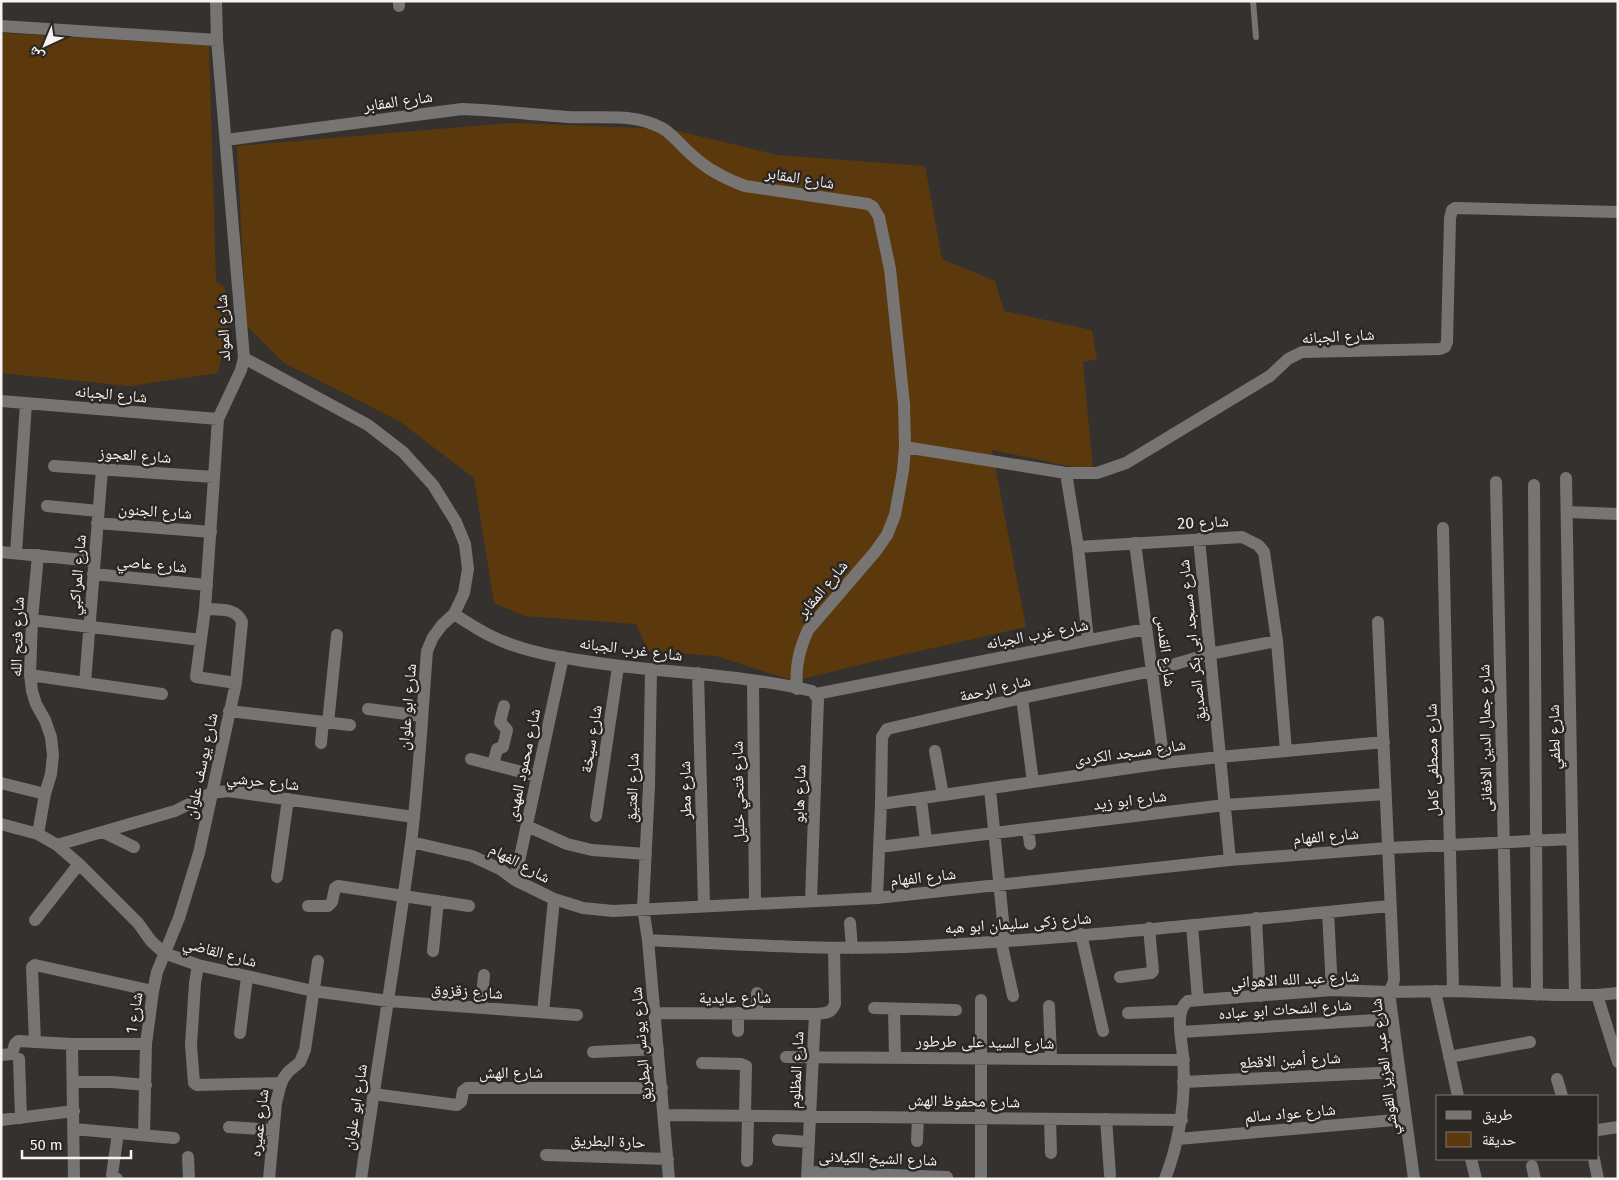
<svg xmlns="http://www.w3.org/2000/svg" width="1619" height="1180" viewBox="0 0 1619 1180" font-family="'Fira Sans','Noto Naskh Arabic',sans-serif">
	<rect width="100%" height="100%" fill="#34312e"/>
	<!-- green -->
	<path fill="#5c390c" d="M1 33 209 45 216 282 224 287 231 312 218 373 130 386 1 373Z
		M511 123 670 129 777 155 925 166 942 259 995 281 1004 311 1092 330 1097 359 1083 362 1093 471 992 450 1026 627 871 662 794 681 716 656 648 651 636 624 524 616 494 603 474 478 399 421 284 363 246 325 237 146Z"/>
	<g fill="none" stroke-linecap="round" stroke-linejoin="round">
		<!-- service -->
		<path stroke="#777573" stroke-width="6" d="M1253 1 1256 37"/>
		<!-- minor -->
		<path stroke="#777573" stroke-width="12" d="M216 1 217 40 244 358 241 370 218 419 205 609 196 677 236 683
			M399 6V1
			M1 26 217 40
			M226 140 462 109C497 110 533 115 568 117 600 119 632 112 662 128 674 135 682 147 693 156 708 170 726 179 745 186L868 204 873 207 879 217 890 269 904 404 905 447 903 471 895 515 887 535 875 552 808 630C799 650 795 667 797 689
			M244 358 368 425 403 452 433 485 456 522 465 544 468 569 464 593 454 614 442 625 433 637 427 651C422 715 419 779 411 843 396 955 377 1067 361 1179
			M1 401 218 419
			M905 447 1066 473H1097L1126 463 1270 376 1288 359 1302 352 1440 349 1445 347 1447 342 1450 218 1452 210 1455 208 1618 212
			M54 466 214 477
			M1066 473 1078 547 1088 640
			M1566 478 1575 995
			M1496 482 1507 993
			M1534 485 1537 995
			M47 506 98 511
			M1567 512 1618 514
			M97 523 211 532
			M1443 528 1453 991
			M1199 539 1230 860
			M1135 543 1164 763
			M1078 547 1242 537 1258 545 1264 552 1277 641 1286 751
			M1 552 94 561
			M16 553 26 403
			M38 555 32 620 30 675 32 691 36 704 45 720 51 737 53 755 51 774 45 794 38 834
			M93 574 207 585
			M454 614C471 625 488 636 507 643 530 652 554 656 578 660 655 673 736 673 812 691L818 699 811 901
			M32 620 201 640
			M1378 622 1394 979 1393 984 1389 992 1414 1179
			M651 670 649 786 643 908 648 940 669 1179
			M698 673 704 905
			M30 675 162 694
			M753 681 755 903
			M85 683 102 469
			M816 694 1146 629
			M1022 698 1033 782
			M368 709 422 716
			M229 711 350 725
			M328 723 337 635
			M321 743 323 722
			M935 751 943 795
			M471 759 537 776
			M493 765 497 749 503 747 507 730 500 722 504 706
			M1 783 45 794
			M990 789 1005 941
			M921 799 926 841
			M881 804 1164 763 1220 757 1384 742
			M596 816 618 667
			M1 824 38 834 57 845 79 864 138 923 151 941 164 953 198 965 313 991 389 1001 577 1015
			M527 826 567 844 592 850 646 854
			M1028 829 1030 844
			M103 832 134 847
			M411 842 472 856 500 869 515 880 554 899 583 908 613 911 877 898 1230 860 1388 848 1572 839
			M57 845 175 811 211 793 228 791 414 817
			M879 847 1225 805 1385 794
			M277 877 288 799
			M515 880 563 657
			M877 898 881 804 882 737 887 729 1022 698 1152 671 1209 654 1277 641
			M308 906H328L332 902 335 888 338 886 469 906
			M1328 912 1332 990
			M1256 918 1260 996
			M35 920 79 864
			M850 923 852 948
			M1192 925 1198 1000
			M1081 934 1103 1031
			M648 940C733 944 819 950 905 947 1067 940 1229 921 1390 906
			M1001 941 1013 996
			M433 951 438 901
			M198 965 195 983 191 1045 194 1083 197 1085 281 1083
			M1120 977 1151 973 1153 971 1149 928
			M1435 991 1458 1096
			M757 993V1014
			M1597 995 1618 1062
			M1049 1006 1051 1059
			M481 1008 484 975
			M874 1008 956 1010
			M894 1009 895 1057
			M543 1012 554 899
			M654 1013 815 1014
			M1128 1013 1180 1011
			M738 1031V1013
			M1181 1032 1392 1019
			M240 1033 247 977
			M35 1042 32 967 35 965 153 991
			M72 1044 74 1179
			M593 1052 658 1049
			M1 1055 12 1054 15 1044 18 1041 72 1044H146
			M786 1057 1184 1060
			M1449 1057 1530 1042
			M19 1059 21 1118
			M702 1063 741 1064 746 1066 745 1115
			M1557 1079 1562 1096
			M73 1082H112L146 1085
			M1183 1082 1399 1072
			M373 1094 457 1105 461 1102 463 1091 467 1088H662
			M664 1115 1182 1120
			M1050 1119 1051 1153
			M1106 1119 1110 1175
			M1 1120 74 1111
			M229 1127 273 1130
			M74 1129 174 1138
			M1598 1130 1618 1127
			M144 1135 146 1044 153 991 157 972 179 918 199 853 236 683 242 622C236 607 219 610 205 609
			M1178 1139 1406 1119
			M778 1140 809 1142
			M917 1141 918 1117
			M546 1155 668 1159
			M188 1157 189 1179
			M1471 1159 1476 1179
			M1594 1159 1598 1179
			M747 1161 748 1116
			M1532 1166 1535 1179
			M808 1172 947 1177
			M117 1179 112 1175 118 1133
			M269 1179 276 1103 280 1087 283 1079 288 1072 300 1062 305 1050 318 961
			M807 1179 815 1014C825 1013 831 1014 835 1004L834 948
			M981 1179V1000
			M1165 1179C1180 1140 1186 1099 1183 1057 1182 1041 1174 1011 1188 1001L1332 990 1389 992 1453 991 1557 995H1597L1618 993"/>
	</g>
	<g text-anchor="middle" dominant-baseline="central" stroke-width="5" stroke-linejoin="round" paint-order="stroke">
		<!-- street labels -->
		<g font-size="16" fill="#f6f3f1" stroke="#2a2724">
			<text transform="translate(398 101) rotate(-8)">شارع المقابر</text>
			<text transform="translate(800 178) rotate(9)">شارع المقابر</text>
			<text transform="translate(223 328) rotate(-93)">شارع المولد</text>
			<text transform="translate(1338 336) rotate(-3)">شارع الجبانه</text>
			<text transform="translate(111 394) rotate(5)">شارع الجبانه</text>
			<text transform="translate(135 455) rotate(4)">شارع العجوز</text>
			<text transform="translate(155 511) rotate(4)">شارع الجنون</text>
			<text transform="translate(1203 522) rotate(-3)">شارع 20</text>
			<text transform="translate(152 564) rotate(5)">شارع عاصي</text>
			<text transform="translate(77 575) rotate(-85)">شارع المراكبي</text>
			<text transform="translate(822 589) rotate(-50)">شارع المقابر</text>
			<text transform="translate(1037 634) rotate(-11)">شارع غرب الجبانه</text>
			<text transform="translate(17 637) rotate(-88)">شارع فتح الله</text>
			<text transform="translate(1192 641) rotate(-96)">شارع مسجد ابى بكر الصديق</text>
			<text transform="translate(631 649) rotate(7)">شارع غرب الجبانه</text>
			<text transform="translate(1166 651) rotate(83)">شارع القدس</text>
			<text transform="translate(995 688) rotate(-13)">شارع الرحمة</text>
			<text transform="translate(407 707) rotate(-85)">شارع ابو علوان</text>
			<text transform="translate(1554 737) rotate(-91)">شارع لطفي</text>
			<text transform="translate(1485 738) rotate(-91)">شارع جمال الدين الافغانى</text>
			<text transform="translate(591 739) rotate(-81)">شارع سيخة</text>
			<text transform="translate(1130 752) rotate(-8)">شارع مسجد الكردى</text>
			<text transform="translate(1432 760) rotate(-91)">شارع مصطفى كامل</text>
			<text transform="translate(523 765) rotate(-78)">شارع محمود المهدى</text>
			<text transform="translate(201 766) rotate(-78)">شارع يوسف علوان</text>
			<text transform="translate(263 781) rotate(6)">شارع حرشي</text>
			<text transform="translate(632 788) rotate(-88)">شارع العتيق</text>
			<text transform="translate(685 790) rotate(-91)">شارع مطر</text>
			<text transform="translate(738 792) rotate(-91)">شارع فتحي خليل</text>
			<text transform="translate(799 794) rotate(-88)">شارع هابو</text>
			<text transform="translate(1130 800) rotate(-7)">شارع ابو زيد</text>
			<text transform="translate(1326 836) rotate(-5)">شارع الفهام</text>
			<text transform="translate(520 863) rotate(28)">شارع الفهام</text>
			<text transform="translate(923 877) rotate(-6)">شارع الفهام</text>
			<text transform="translate(1018 923) rotate(-4)">شارع زكى سليمان ابو هبه</text>
			<text transform="translate(220 952) rotate(15)">شارع القاضي</text>
			<text transform="translate(1295 979) rotate(-3)">شارع عبد الله الاهواني</text>
			<text transform="translate(467 991) rotate(4)">شارع زقزوق</text>
			<text x="735" y="997">شارع عايدية</text>
			<text transform="translate(1285 1009) rotate(-4)">شارع الشحات ابو عباده</text>
			<text transform="translate(134 1013) rotate(-82)">شارع 1</text>
			<text transform="translate(985 1042) rotate(1)">شارع السيد على طرطور</text>
			<text transform="translate(641 1045) rotate(-95)">شارع يونس البطريق</text>
			<text transform="translate(1290 1060) rotate(-3)">شارع أمين الاقطع</text>
			<text transform="translate(1384 1067) rotate(-97)">شارع عبد العزيز القوشي</text>
			<text transform="translate(796 1070) rotate(-87)">شارع المظلوم</text>
			<text x="511" y="1072">شارع الهش</text>
			<text transform="translate(964 1101) rotate(1)">شارع محفوظ الهش</text>
			<text transform="translate(355 1107) rotate(-81)">شارع ابو علوان</text>
			<text transform="translate(1290 1113) rotate(-5)">شارع عواد سالم</text>
			<text transform="translate(259 1123) rotate(-83)">شارع عميره</text>
			<text transform="translate(608 1141) rotate(2)">حارة البطريق</text>
			<text transform="translate(878 1158) rotate(2)">شارع الشيخ الكيلانى</text>
		</g>
	</g>
	<!-- border -->
	<rect width="1619" height="1180" fill="none" stroke="#f6f3f1" stroke-width="5"/>
	<!-- legend -->
	<rect x="1436" y="1095" width="162" height="65" fill="#2a2724" stroke="#7c7976"/>
	<rect x="1446" y="1111" width="25" height="8" fill="#777573" stroke="#7c7976"/>
	<text x="1482" y="1120" font-size="15" fill="#f6f3f1">طريق</text>
	<rect x="1446" y="1132" width="25" height="15" fill="#5c390c" stroke="#7c7976"/>
	<text x="1482" y="1145" font-size="15" fill="#f6f3f1">حديقة</text>
	<!-- north arrow -->
	<g transform="translate(45 45) rotate(224)" stroke="#2a2724" stroke-width="4" paint-order="stroke">
	<path d="M0-4L9 19L0 12L-9 19Z" fill="#f6f3f1"/>
	<text y="-8" font-size="14" font-weight="bold" text-anchor="middle" fill="#f6f3f1">ش</text>
	</g>
	<!-- scale -->
	<path d="M22 1150v8h109v-8" fill="none" stroke="#f6f3f1" stroke-width="2.5"/>
	<text x="30" y="1150" font-size="15" fill="#f6f3f1" stroke="#2a2724" stroke-width="4" paint-order="stroke">50 m</text>
</svg>
